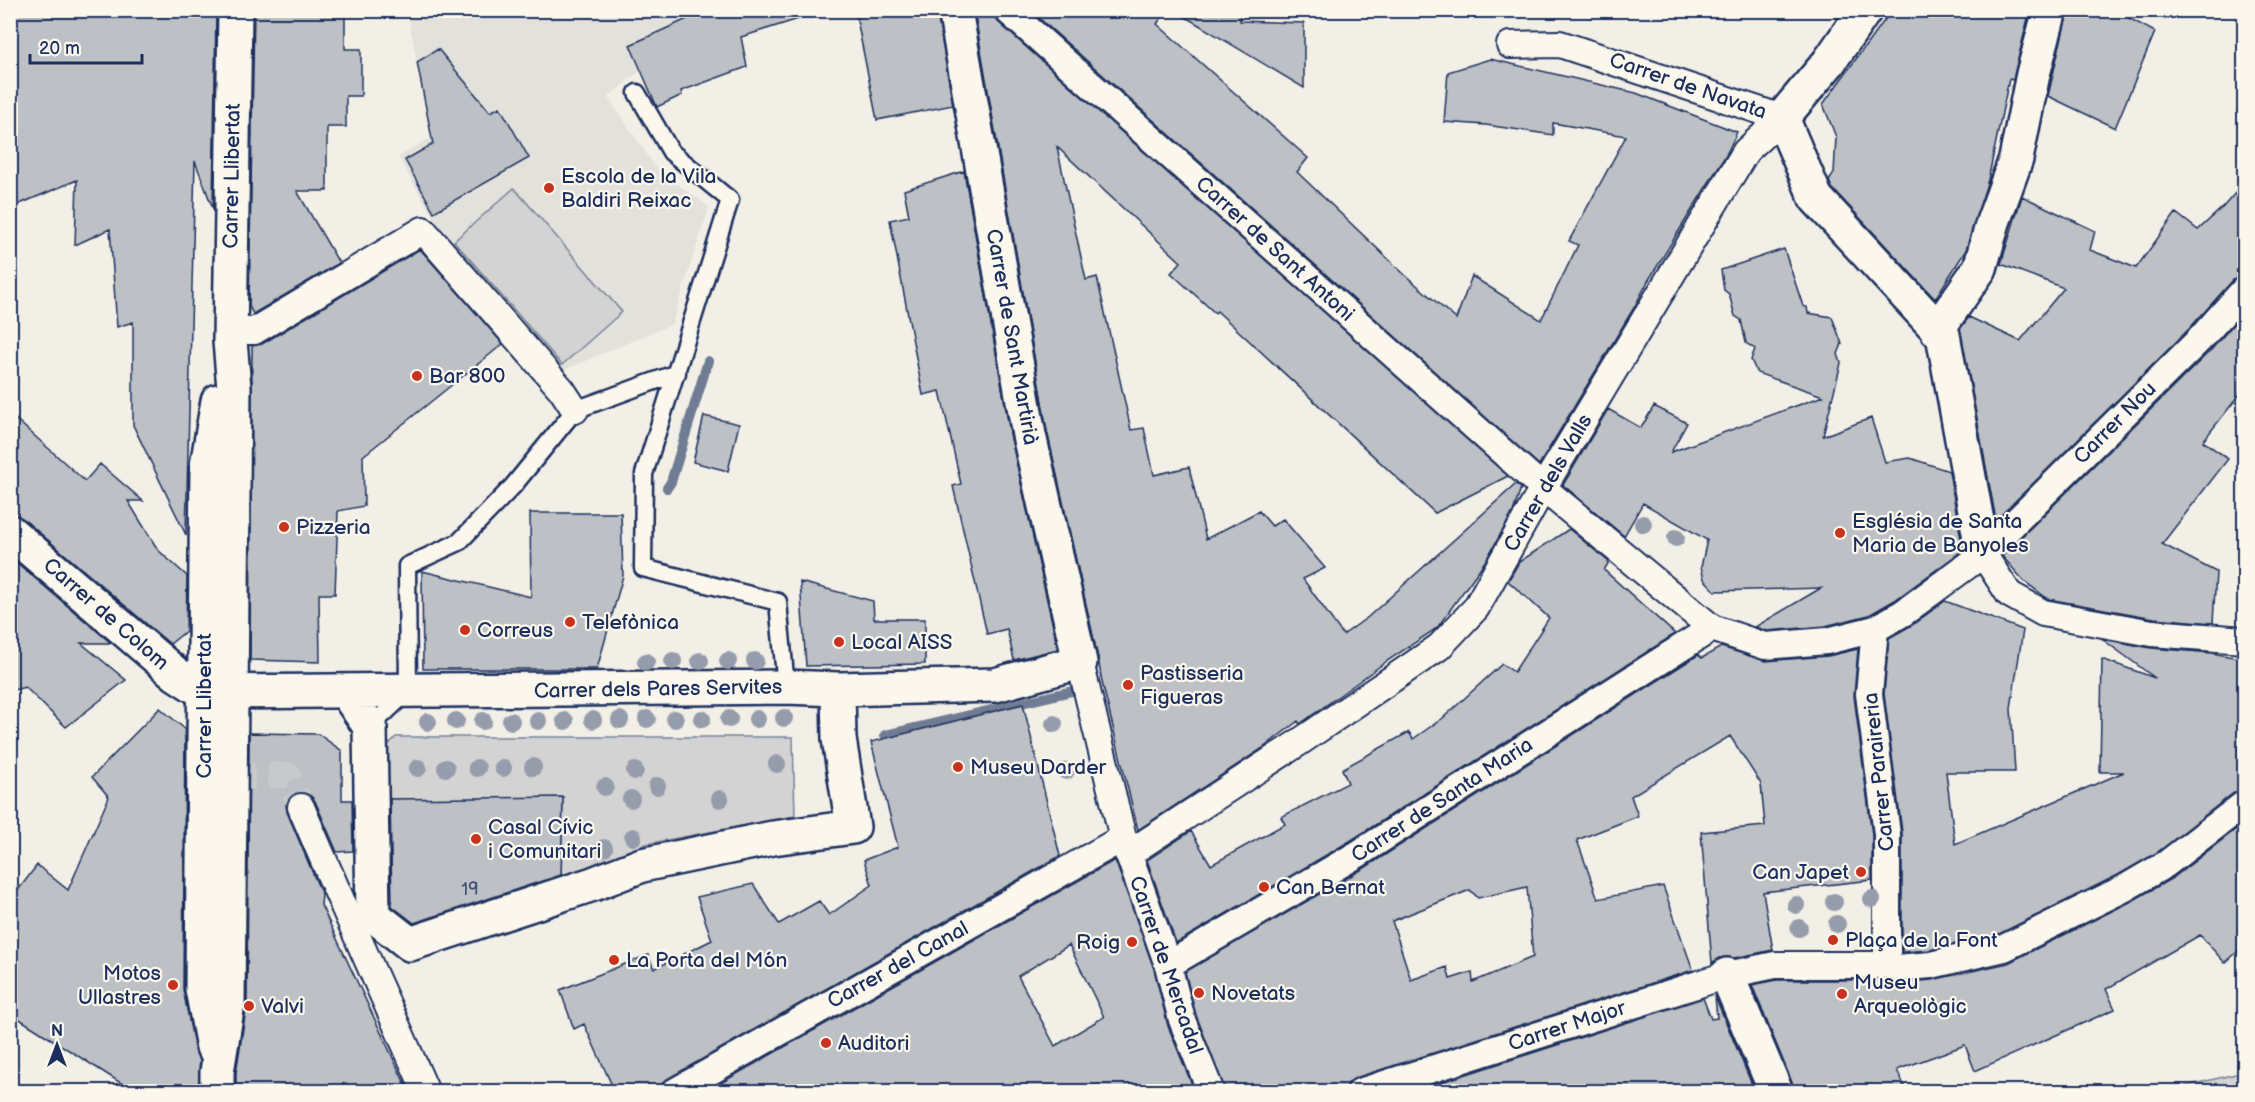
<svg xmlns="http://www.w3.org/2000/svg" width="2255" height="1102" viewBox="0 0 2255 1102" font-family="'Balsamiq Sans',sans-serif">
	<rect width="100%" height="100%" fill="#f2efe6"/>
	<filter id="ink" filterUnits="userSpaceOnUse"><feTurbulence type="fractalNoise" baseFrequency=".0167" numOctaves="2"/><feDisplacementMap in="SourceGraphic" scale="12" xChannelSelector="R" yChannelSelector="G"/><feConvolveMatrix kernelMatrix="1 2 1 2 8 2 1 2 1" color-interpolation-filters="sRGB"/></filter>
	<g filter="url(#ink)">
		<!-- built -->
		<path fill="#e2e1dc" d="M407 11H707L630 45 640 71 608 97 656 168 709 207 672 324 562 371 446 238 398 157 432 137Z"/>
		<!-- green -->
		<path fill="#d2d3d2" stroke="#768198" stroke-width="1.5" d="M514 188 622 312 562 365 454 241Z
			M396 737H793L795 816 646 844 561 879 563 798 388 799V745Z
			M2244 1072V1091H2165Z"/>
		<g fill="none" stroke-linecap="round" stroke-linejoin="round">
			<!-- stream -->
			<path stroke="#707b93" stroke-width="10" d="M667 488 671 482 708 361
				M885 735 1072 691"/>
		</g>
		<!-- building -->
		<path fill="#bdc0c4" stroke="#1b2f5e" stroke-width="1.5" fill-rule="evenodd" d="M10 10H216L213 209 195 161 186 535 133 425V322L117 327 110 229 75 245 77 180 10 208Z
			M254 10H345V49H361V96H346V127H327V191H297L339 263 253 314 249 306Z
			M707 10H801L802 18 741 37 747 67 681 91 682 95 657 107 630 45Z
			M855 10H937L953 105 877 120Z
			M974 10H992L997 21 1508 476 1435 513 1217 311 1215 313 1171 273 1181 262 1057 147 1086 280 1097 277 1131 430 1144 428 1154 475 1189 467 1206 539 1259 511 1272 526 1283 519 1325 568 1303 579 1343 635 1368 617 1516 484 1521 488 1513 512 1486 560 1437 628 1387 661 1300 724 1298 721 1263 748 1138 830 1102 682 1098 658 1047 431Z
			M1030 10H1167L1157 24 1308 158 1297 172 1405 275 1456 319 1472 276 1541 320 1578 245 1569 241 1626 136 1553 123V135L1486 125 1444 122 1448 72 1490 59 1636 93 1737 132 1727 153 1648 281 1635 306 1539 465Z
			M1174 10H1240V21L1304 23V88Z
			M1892 10H2030L2013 80 2009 79 1988 180 1966 250 1935 299 1832 188 1829 181 1834 173 1836 137 1823 104Z
			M2068 10H2114L2155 32 2115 128 2048 96Z
			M438 49 490 112 500 107 529 158 434 212 405 160 433 144 417 62Z
			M964 171 1011 438 1058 649 1014 660 1007 629 987 634 953 486 961 484 940 391 923 395 890 220 909 216 904 190Z
			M2244 183V275L2233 280 2189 329 1996 520 1960 329 1969 317 2020 341 2064 288 2001 264 2022 196 2095 231 2090 250 2136 268 2176 213 2198 230 2223 207Z
			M420 249 503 344 363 456 364 506 338 511 335 594H319L320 662 250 660 252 346 262 344Z
			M1784 249 1803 306 1807 307 1808 313 1832 317 1842 344 1838 354 1841 363 1823 436 1871 418 1885 462 1910 458 1949 471 1963 550 1895 600 1869 615 1825 626 1767 631 1755 627 1821 588 1715 591 1704 579 1701 567 1707 540 1643 503 1624 536 1563 485 1608 409 1641 428 1654 406 1687 423 1671 452 1823 396 1757 373 1751 360 1755 349 1746 343 1741 320 1735 316 1729 294 1724 290 1721 270Z
			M2244 312V389L2203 441 2228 459 2162 544 2216 572 2213 623 2154 618 2048 599 2024 581 2002 556 2211 350Z
			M10 414 85 481 100 464 143 501H128L158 550 187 576 186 631 170 644 22 518 10 514Z
			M704 416 739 424 728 471 693 462Z
			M530 513H621L623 576 597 669H423L422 571 531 597Z
			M1569 529 1609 562 1604 570 1675 634 1350 841 1176 943 1147 860 1191 831 1211 865 1285 824 1281 817 1348 783 1342 769 1409 732 1413 739 1443 718 1502 664 1514 672 1549 618 1508 581 1519 562Z
			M10 557 111 643H81L126 680 66 727 25 687 10 691Z
			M800 582 873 601 874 619H925V664L806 666Z
			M1945 601 2023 630 2011 708 2015 772H1946L1955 844 2124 772H2100L2102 659 2155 678 2102 639 2151 648 2212 653 2244 659V789L2235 792 2158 852 2118 875 1999 934 1929 950 1902 952V832L1884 694 1889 638 1912 625Z
			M1721 647 1766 661 1828 656 1858 649 1854 696 1872 835V880L1763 892 1773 950 1734 958H1720L1712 963 1701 832 1765 826 1761 784 1730 736 1631 796 1638 816 1577 840 1598 899 1663 886 1693 970 1355 1078 1349 1082 1345 1092H1226L1196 1015 1185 972 1366 867 1698 655 1702 658ZM1527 887 1533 957 1473 982 1472 972 1450 979 1447 967 1411 980 1392 921 1470 890 1478 898Z
			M1023 704 1060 856 667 1079 661 1085 659 1092H615L584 1024 574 1029 560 990 648 955 654 969 712 940 697 897 753 884 779 924 819 901 829 915 872 885 864 860 898 847 871 742Z
			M160 708 185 729 183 989 195 1050 200 1060 198 1092H135L10 1013V901L37 865 68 890 109 797 92 777Z
			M249 733 318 734 342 751V800H352L353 851 337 852 315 801 310 795 303 792 296 793 289 798 286 805 287 812 322 895 321 905 409 1092H236V1073L247 1003Z
			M563 797 561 875 414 923 392 906 390 799Z
			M2244 823V946L2225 963 2200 935 2106 989 2115 1009 1975 1071 1965 1045 1897 1070 1907 1092H1794L1793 1085 1752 985 1777 980H1885L1898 983 1932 980 2008 963 2132 901 2174 877Z
			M1115 860 1154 969 1168 1026 1195 1092H705ZM1069 945 1104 1017 1055 1046 1018 976Z
			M1715 996 1755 1092H1411L1703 998 1711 1019 1717 1018Z"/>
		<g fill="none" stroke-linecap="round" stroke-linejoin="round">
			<!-- pedestrian-tunnel -->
			<path stroke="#c7c9cb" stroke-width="26" stroke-dasharray="26 13" stroke-linecap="butt" d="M229 776 288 775 301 807"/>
			<!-- service casing -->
			<g stroke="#1b2f5e" stroke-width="21">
				<path id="service" d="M637 93 671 152 730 200 644 474 643 568 778 602 786 687
					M370 727 408 691 407 566 459 542 513 486 575 410 677 373"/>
			</g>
			<!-- pedestrian casing -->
			<g stroke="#1b2f5e" stroke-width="30">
				<path id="pedestrian" d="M1007 10 1543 488 1712 628 1765 646 1827 641 1875 629 1903 613 1983 554 2200 339 2244 290
					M230 331H254L423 230 562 390 575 410
					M1983 554 2009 594 2043 613 2152 633 2244 640
					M1875 629 1869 694 1887 834V965
					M1080 662 1123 838 1168 965 1182 1020 1211 1092
					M301 807C341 902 384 996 426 1092
					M1128 854 1301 741 1439 647 1476 608 1543 488 1746 151 1782 118 1560 44 1510 45
					M1168 965 1358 854 1712 628
					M674 1092 1123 838
					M1360 1092 1727 975 1775 965H1887L1897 968 1931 965 2004 948 2125 888 2166 864 2244 804"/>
			</g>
			<!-- minor casing -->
			<g stroke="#1b2f5e" stroke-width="38">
				<path id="minor" d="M1865 10 1829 62 1782 118 1816 198 1943 335 1983 554
					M1937 330 1980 268 1993 222 2016 159 2033 74 2050 10
					M10 532 176 674 204 692 215 712
					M204 692 786 687 838 689 995 685 1080 662 1029 435 955 10
					M346 692 370 727 373 915 410 944 593 884 642 865 773 838 853 827 839 739 838 689
					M1727 975 1776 1092"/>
			</g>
			<!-- secondary casing -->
			<g stroke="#1b2f5e" stroke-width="38">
				<path id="secondary" d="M213 1047 202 989 204 744 207 466 218 401
					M217 1092V1072L228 1003 234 388 230 341 235 10"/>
			</g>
			<!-- service -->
			<use href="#service" stroke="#fbf7ec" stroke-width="16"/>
			<!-- pedestrian -->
			<use href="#pedestrian" stroke="#fbf7ec" stroke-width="26"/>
			<!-- minor -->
			<use href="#minor" stroke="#fbf7ec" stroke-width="33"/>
			<!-- secondary -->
			<use href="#secondary" stroke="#fbf7ec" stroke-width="33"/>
		</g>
		<!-- trees -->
		<g fill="#959cab">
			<circle cx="1643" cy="524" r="9"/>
			<circle cx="1676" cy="538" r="9"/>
			<circle cx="673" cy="661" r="9"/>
			<circle cx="700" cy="661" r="9"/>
			<circle cx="728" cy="661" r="9"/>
			<circle cx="755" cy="661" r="9"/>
			<circle cx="646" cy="662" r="9"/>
			<circle cx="784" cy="718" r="9"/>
			<circle cx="647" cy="719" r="9"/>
			<circle cx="675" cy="719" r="9"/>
			<circle cx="702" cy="719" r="9"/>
			<circle cx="729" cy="719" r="9"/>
			<circle cx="757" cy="719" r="9"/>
			<circle cx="593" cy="720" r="9"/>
			<circle cx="620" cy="720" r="9"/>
			<circle cx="456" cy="721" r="9"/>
			<circle cx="483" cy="721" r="9"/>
			<circle cx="511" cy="721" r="9"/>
			<circle cx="538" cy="721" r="9"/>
			<circle cx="565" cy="721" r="9"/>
			<circle cx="428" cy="722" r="9"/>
			<circle cx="1054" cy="724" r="9"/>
			<circle cx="777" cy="764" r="9"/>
			<circle cx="533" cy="767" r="9"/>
			<circle cx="418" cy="768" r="9"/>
			<circle cx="446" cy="768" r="9"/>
			<circle cx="477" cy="768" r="9"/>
			<circle cx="503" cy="768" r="9"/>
			<circle cx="635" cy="771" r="9"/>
			<circle cx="1066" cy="771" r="9"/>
			<circle cx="657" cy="786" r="9"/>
			<circle cx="605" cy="787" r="9"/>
			<circle cx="631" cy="799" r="9"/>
			<circle cx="720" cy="799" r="9"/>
			<circle cx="633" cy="837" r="9"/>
			<circle cx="604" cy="848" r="9"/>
			<circle cx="1872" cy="899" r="9"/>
			<circle cx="1834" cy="902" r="9"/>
			<circle cx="1796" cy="905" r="9"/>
			<circle cx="1837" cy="924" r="9"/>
			<circle cx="1799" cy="928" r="9"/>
		</g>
	</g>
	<!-- markers -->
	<g fill="#c8321e" stroke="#fbf7ec" stroke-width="2">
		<circle cx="549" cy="188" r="6"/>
		<circle cx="417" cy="376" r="6"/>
		<circle cx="284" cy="527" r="6"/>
		<circle cx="1840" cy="533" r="6"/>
		<circle cx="570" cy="622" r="6"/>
		<circle cx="465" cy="630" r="6"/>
		<circle cx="839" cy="642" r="6"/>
		<circle cx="1128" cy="685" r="6"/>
		<circle cx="958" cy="767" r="6"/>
		<circle cx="476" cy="839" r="6"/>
		<circle cx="1861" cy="872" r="6"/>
		<circle cx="1264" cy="887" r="6"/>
		<circle cx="1833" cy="940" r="6"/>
		<circle cx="1132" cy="942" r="6"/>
		<circle cx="614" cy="960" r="6"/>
		<circle cx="173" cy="985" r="6"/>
		<circle cx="1199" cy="993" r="6"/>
		<circle cx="1842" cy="994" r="6"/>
		<circle cx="249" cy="1006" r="6"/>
		<circle cx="826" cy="1043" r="6"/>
	</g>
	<g text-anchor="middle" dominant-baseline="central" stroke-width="4.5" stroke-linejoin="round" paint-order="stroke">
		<!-- number labels -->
		<g font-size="18" fill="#445378">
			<text x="470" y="889">19</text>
		</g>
		<!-- street labels -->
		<g font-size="21" fill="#1b2f5e" stroke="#fbf7ec">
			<text transform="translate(1688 86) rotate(19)">Carrer de Navata</text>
			<text transform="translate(232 176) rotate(-89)">Carrer Llibertat</text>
			<text transform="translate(1275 249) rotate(42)">Carrer de Sant Antoni</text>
			<text transform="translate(1012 337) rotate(80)">Carrer de Sant Martirià</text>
			<text transform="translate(2115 423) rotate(-45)">Carrer Nou</text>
			<text transform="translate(1548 483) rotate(-60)">Carrer dels Valls</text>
			<text transform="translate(106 614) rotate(41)">Carrer de Colom</text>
			<text transform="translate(658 689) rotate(-1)">Carrer dels Pares Servites</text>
			<text transform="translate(204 706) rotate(-90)">Carrer Llibertat</text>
			<text transform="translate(1879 772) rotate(-96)">Carrer Paraireria</text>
			<text transform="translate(1442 800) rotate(-33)">Carrer de Santa Maria</text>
			<text transform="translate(898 965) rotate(-29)">Carrer del Canal</text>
			<text transform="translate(1166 965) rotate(71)">Carrer de Mercadal</text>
			<text transform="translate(1567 1026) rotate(-18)">Carrer Major</text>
		</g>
		<!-- poi labels -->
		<g font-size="21" fill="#1b2f5e" stroke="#fbf7ec" text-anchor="start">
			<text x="561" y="176">Escola de la Vila<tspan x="561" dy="24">Baldiri Reixac</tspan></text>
			<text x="429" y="376">Bar 800</text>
			<text x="1852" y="521">Església de Santa<tspan x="1852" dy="24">Maria de Banyoles</tspan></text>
			<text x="296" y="527">Pizzeria</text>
			<text x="582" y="622">Telefònica</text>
			<text x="477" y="630">Correus</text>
			<text x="851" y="642">Local AISS</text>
			<text x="1140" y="673">Pastisseria<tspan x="1140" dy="24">Figueras</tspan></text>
			<text x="970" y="767">Museu Darder</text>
			<text x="488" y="827">Casal Cívic<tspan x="488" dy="24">i Comunitari</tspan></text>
			<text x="1849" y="872" text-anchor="end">Can Japet</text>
			<text x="1276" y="887">Can Bernat</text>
			<text x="1845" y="940">Plaça de la Font</text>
			<text x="1120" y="942" text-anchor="end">Roig</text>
			<text x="626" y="960">La Porta del Món</text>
			<text x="161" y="973" text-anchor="end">Motos<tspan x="161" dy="24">Ullastres</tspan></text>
			<text x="1854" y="982">Museu<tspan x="1854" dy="24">Arqueològic</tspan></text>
			<text x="1211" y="993">Novetats</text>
			<text x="261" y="1006">Valvi</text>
			<text x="838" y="1043">Auditori</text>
		</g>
	</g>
	<!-- margin -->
	<rect width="2255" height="1102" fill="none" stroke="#fbf7ec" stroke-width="36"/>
	<rect x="18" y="18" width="2219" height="1066" fill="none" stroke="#1b2f5e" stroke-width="2" filter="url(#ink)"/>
	<!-- north arrow -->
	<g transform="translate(57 1045)" stroke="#fbf7ec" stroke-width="4.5" paint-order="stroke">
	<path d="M0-4.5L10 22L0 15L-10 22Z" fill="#1b2f5e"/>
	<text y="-9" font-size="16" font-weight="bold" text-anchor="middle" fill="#1b2f5e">N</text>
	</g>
	<!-- scale -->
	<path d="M30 54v9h112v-9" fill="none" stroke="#1b2f5e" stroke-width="3"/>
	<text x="39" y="54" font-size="18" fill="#1b2f5e" stroke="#fbf7ec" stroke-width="4.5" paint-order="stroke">20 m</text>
</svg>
